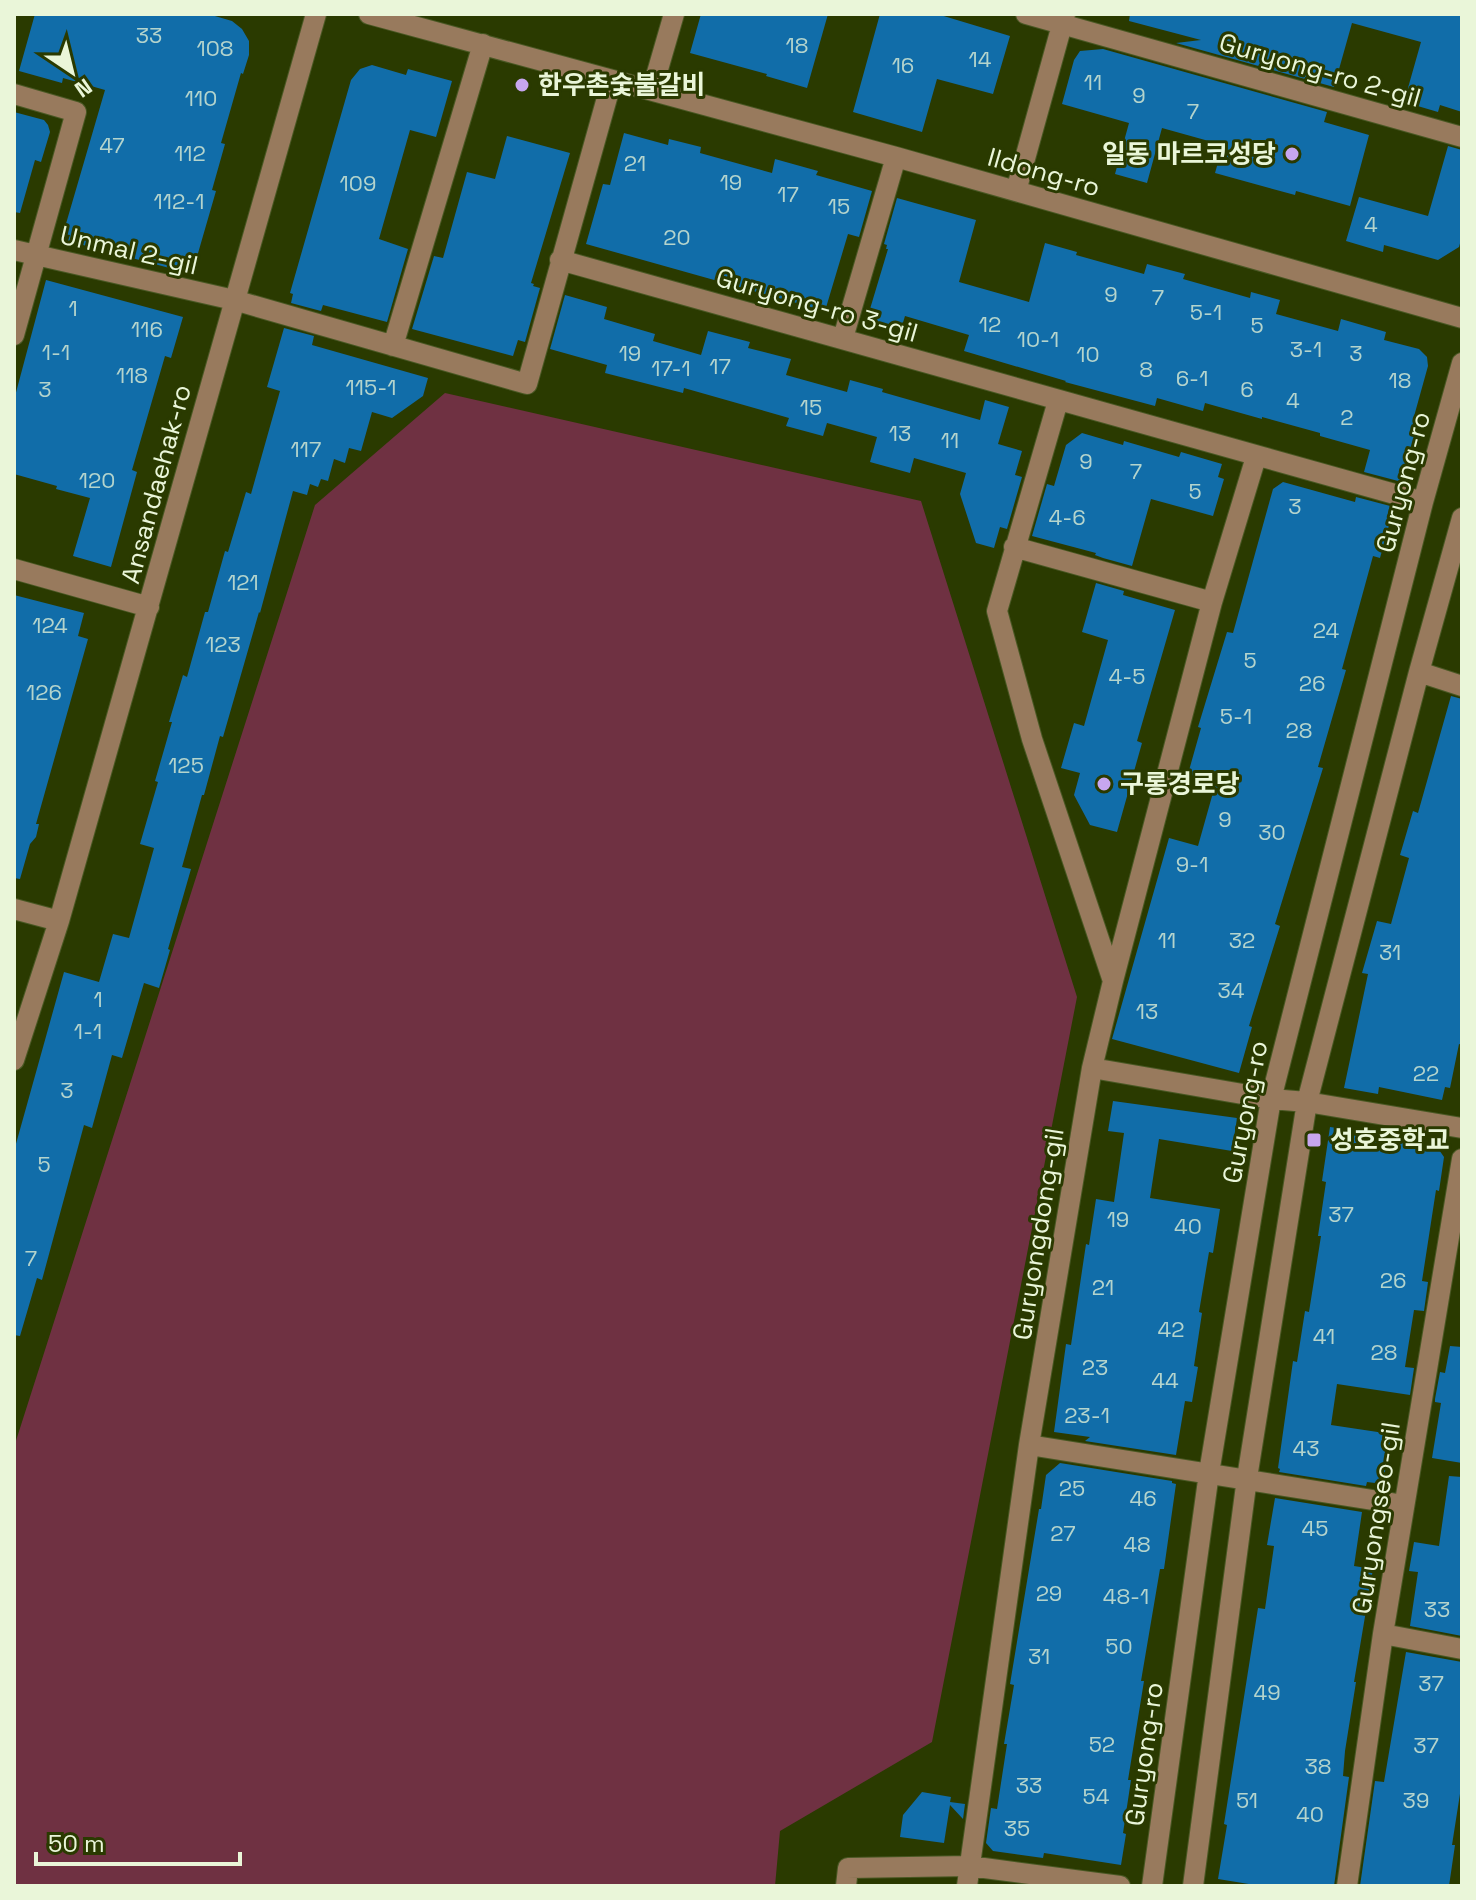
<svg xmlns="http://www.w3.org/2000/svg" width="1476" height="1900" viewBox="0 0 1476 1900" font-family="'Space Grotesk','Noto Sans KR',sans-serif">
	<rect width="100%" height="100%" fill="#2a3a00"/>
	<!-- green -->
	<path fill="#6f3142" d="M445 393 921 501 1077 997 932 1742 780 1831 775 1886H14V1447L315 505Z"/>
	<!-- building -->
	<path fill="#116da9" d="M35 14H208L232 21 242 29 249 41V55L243 74 241 73 221 143 225 144 212 190 216 191 192 274 68 241 70 235 63 234 105 90 63 78 62 83 19 71Z
		M701 14H828L807 88 766 76 767 74 690 53Z
		M880 14H937L1010 36 993 94 937 79 922 132 853 112Z
		M1130 14H1462V112L1440 105 1438 112 1404 102 1421 42 1352 23 1334 87 1176 43 1201 40 1129 21Z
		M1103 49 1327 112 1324 122 1369 135 1350 206 1296 191 1295 195 1215 173 1223 145 1162 128 1147 183 1115 174 1129 123 1062 104 1074 60 1080 51Z
		M372 65 406 75 408 69 452 81 436 137 410 130 379 239 408 249 387 322 323 305 321 311 291 303 293 294 290 293 351 80 360 69Z
		M14 112 44 120 48 125 50 132 41 162 35 160 20 213 14 212Z
		M624 133 668 145 669 139 701 147 700 153 772 173 775 159 818 171 816 175 872 191 859 237 848 234 825 311 586 244 603 184 610 185Z
		M507 136 570 153 531 283 534 284 533 286 540 288 525 342 518 340 513 356 412 329 434 256 443 258 467 172 495 179Z
		M1448 146 1462 150V236L1459 247 1438 260 1384 245 1383 252 1346 241 1359 197 1428 216Z
		M897 198 976 220 959 282 1029 302 1045 243 1077 252 1076 255 1144 274 1147 264 1185 274 1183 279 1250 298 1251 292 1280 300 1276 314 1338 331 1341 319 1386 332 1384 340 1419 349 1427 357 1428 366 1413 420 1419 421 1402 482 1364 472 1370 450 1320 436V433L1262 417V419L1205 403 1203 411 1157 398 1155 406 1065 382 1066 381 964 351 969 335 905 316 901 329 867 319 888 249H886L887 245 884 244Z
		M46 280 183 317 171 358 165 356 132 470 137 472 111 567 73 556 90 498 56 489 57 486 14 474V400Z
		M565 295 607 307 604 319 655 334 653 341 701 355 708 331 750 342 748 348 791 359 786 375 847 392 850 380 883 389 882 392 980 420 985 400 1009 407 998 444 1022 451 1015 475 1022 477 1007 529 1000 527 994 548 976 543 960 494 966 473 914 458 910 473 870 462 877 437 827 423 823 436 786 426 789 418 684 388 683 393 605 373 607 365 550 349Z
		M284 328 314 336 312 345 428 378 423 396 392 418 372 412 361 451 349 448 345 463 334 459 328 481 321 479 318 487 310 484 307 495 293 491 260 613 259 612 223 737 220 736 204 795H202L182 867 191 869 168 949 170 950 159 988 144 983 122 1058 112 1055 92 1128 84 1125 42 1280 37 1278 20 1336 14 1335V1151L64 972 99 982 113 934 129 938 154 848 140 844 158 782 155 781 172 722H169L183 675 187 677 205 612H208L225 551 228 552 246 492 251 494 280 391 267 387Z
		M1082 433 1123 445 1124 441 1179 457 1181 452 1222 464 1218 477 1224 479 1213 516 1151 499 1132 566 1103 558 1095 555 1096 553 1032 536 1047 484 1054 486 1066 445Z
		M1283 482 1355 502 1356 497 1394 507 1380 558 1373 556 1342 669 1346 670 1318 767 1323 768 1275 924 1280 926 1249 1026 1252 1027 1239 1073 1112 1039 1169 838 1198 846 1216 782 1188 774 1201 728 1198 727 1227 632 1233 633 1273 489Z
		M1096 583 1124 591 1123 595 1175 610 1137 741 1142 743 1117 832 1090 825 1074 795 1080 773 1061 768 1074 723 1084 726 1108 640 1082 632Z
		M14 595 84 613 78 636 88 639 36 824H39L36 837 30 844 20 879 14 878Z
		M1451 696 1462 699V1045L1459 1044 1450 1088 1445 1087 1442 1100 1379 1087 1378 1094 1344 1088 1368 974 1362 973 1377 921 1391 924 1409 858 1400 855 1413 811 1418 813Z
		M1113 1101 1237 1118 1232 1151 1159 1139 1150 1198 1220 1209 1213 1253 1209 1252 1199 1312 1202 1313 1194 1366 1198 1367 1192 1402 1185 1401 1176 1455 1085 1441 1090 1437 1054 1432 1066 1344 1071 1345 1086 1244 1089 1245 1096 1199 1114 1202 1124 1133 1108 1131Z
		M1330 1127 1372 1133 1371 1137 1437 1147 1444 1157 1439 1191 1436 1190 1422 1281 1428 1282 1424 1311 1414 1310 1405 1367 1414 1368 1410 1395 1337 1384 1331 1425 1391 1434 1383 1484 1367 1482 1366 1486 1279 1472 1280 1469 1278 1468 1293 1361 1297 1362 1305 1311 1309 1312 1321 1236H1318L1326 1182 1322 1181Z
		M1450 1346 1462 1347V1463L1432 1458 1441 1403 1435 1402V1399L1440 1372 1445 1373Z
		M1060 1463 1172 1481V1483L1176 1484 1164 1569H1160L1141 1681H1144L1128 1780H1131L1123 1833 1126 1834 1121 1865 1044 1853 1043 1858 993 1851 986 1843 991 1808 997 1809 1007 1744H1004L1014 1685 1010 1684 1039 1509H1041L1046 1475Z
		M1449 1476 1462 1477V1636L1410 1626 1418 1572 1409 1571 1414 1542 1439 1546Z
		M1275 1498 1362 1512 1354 1566 1373 1569 1354 1682H1356L1345 1751 1343 1776 1349 1777 1334 1886H1261L1218 1879 1227 1825 1224 1824 1258 1608 1265 1609 1274 1546 1267 1545Z
		M1406 1652 1462 1662V1781L1452 1845H1455L1449 1886H1360L1375 1781 1384 1782Z
		M922 1792 951 1797 950 1802 965 1804 963 1819 950 1805 944 1843 900 1837 903 1815Z"/>
	<g fill="none" stroke-linecap="round" stroke-linejoin="round">
		<!-- minor casing -->
		<g stroke="#495823" stroke-width="22">
			<path id="minor" d="M369 14 896 157 1462 318
				M1026 14 1462 137
				M652 90 674 14
				M14 94 76 112 14 335
				M1016 191 1065 14
				M14 250 234 300 527 384 612 80
				M560 260C848 340 1135 424 1423 502
				M843 338 896 157
				M393 346 483 44
				M1058 401 997 611 1032 739 1113 981
				M1014 547 1212 602
				M14 569 149 607
				M1419 672 1462 686
				M14 909 59 921
				M14 1060 59 921 316 14
				M1092 1068 1271 1099 1307 1102 1462 1128
				M1029 1445 1404 1505
				M1383 1634 1462 1649
				M846 1886 848 1868 969 1866 1120 1886
				M967 1886 1029 1445 1092 1068 1113 981 1212 602 1256 457
				M1152 1886 1209 1473 1271 1099 1423 502 1462 363
				M1193 1886 1247 1478 1307 1102 1419 672 1462 518
				M1347 1886 1383 1634 1462 1159"/>
		</g>
		<!-- minor -->
		<use href="#minor" stroke="#987a5d" stroke-width="20"/>
	</g>
	<!-- markers -->
	<g fill="#c7a6ef" stroke="#2a3a00" stroke-width="3">
		<circle cx="522" cy="85" r="8"/>
		<circle cx="1292" cy="154" r="8"/>
		<circle cx="1104" cy="784" r="8"/>
		<rect x="1306" y="1132" width="16" height="16" rx="4"/>
	</g>
	<g text-anchor="middle" dominant-baseline="central" stroke-width="6" stroke-linejoin="round" paint-order="stroke">
		<!-- number labels -->
		<g font-size="22" fill="#b4d4cd">
			<text x="149" y="35">33</text>
			<text x="797" y="45">18</text>
			<text x="215" y="48">108</text>
			<text x="980" y="59">14</text>
			<text x="903" y="65">16</text>
			<text x="1093" y="82">11</text>
			<text x="1139" y="95">9</text>
			<text x="201" y="98">110</text>
			<text x="1193" y="111">7</text>
			<text x="112" y="145">47</text>
			<text x="190" y="153">112</text>
			<text x="635" y="163">21</text>
			<text x="731" y="182">19</text>
			<text x="358" y="183">109</text>
			<text x="788" y="194">17</text>
			<text x="179" y="201">112-1</text>
			<text x="839" y="206">15</text>
			<text x="1371" y="224">4</text>
			<text x="677" y="237">20</text>
			<text x="1111" y="294">9</text>
			<text x="1158" y="297">7</text>
			<text x="73" y="308">1</text>
			<text x="1206" y="312">5-1</text>
			<text x="990" y="324">12</text>
			<text x="1257" y="325">5</text>
			<text x="147" y="329">116</text>
			<text x="1038" y="339">10-1</text>
			<text x="1306" y="349">3-1</text>
			<text x="56" y="352">1-1</text>
			<text x="630" y="353">19</text>
			<text x="1356" y="353">3</text>
			<text x="1088" y="354">10</text>
			<text x="720" y="366">17</text>
			<text x="671" y="368">17-1</text>
			<text x="1146" y="369">8</text>
			<text x="132" y="375">118</text>
			<text x="1192" y="378">6-1</text>
			<text x="1400" y="380">18</text>
			<text x="371" y="387">115-1</text>
			<text x="45" y="389">3</text>
			<text x="1247" y="389">6</text>
			<text x="1293" y="400">4</text>
			<text x="811" y="407">15</text>
			<text x="1347" y="417">2</text>
			<text x="900" y="433">13</text>
			<text x="950" y="440">11</text>
			<text x="306" y="449">117</text>
			<text x="1086" y="461">9</text>
			<text x="1136" y="471">7</text>
			<text x="97" y="480">120</text>
			<text x="1195" y="491">5</text>
			<text x="1295" y="506">3</text>
			<text x="1067" y="517">4-6</text>
			<text x="243" y="582">121</text>
			<text x="50" y="625">124</text>
			<text x="1326" y="630">24</text>
			<text x="223" y="644">123</text>
			<text x="1250" y="660">5</text>
			<text x="1127" y="676">4-5</text>
			<text x="1312" y="683">26</text>
			<text x="44" y="692">126</text>
			<text x="1236" y="716">5-1</text>
			<text x="1299" y="730">28</text>
			<text x="186" y="765">125</text>
			<text x="1225" y="819">9</text>
			<text x="1272" y="832">30</text>
			<text x="1192" y="864">9-1</text>
			<text x="1167" y="940">11</text>
			<text x="1242" y="940">32</text>
			<text x="1390" y="952">31</text>
			<text x="1231" y="990">34</text>
			<text x="98" y="999">1</text>
			<text x="1147" y="1011">13</text>
			<text x="88" y="1031">1-1</text>
			<text x="1426" y="1073">22</text>
			<text x="67" y="1090">3</text>
			<text x="44" y="1164">5</text>
			<text x="1341" y="1214">37</text>
			<text x="1118" y="1219">19</text>
			<text x="1188" y="1226">40</text>
			<text x="31" y="1258">7</text>
			<text x="1393" y="1280">26</text>
			<text x="1103" y="1287">21</text>
			<text x="1171" y="1329">42</text>
			<text x="1324" y="1336">41</text>
			<text x="1384" y="1352">28</text>
			<text x="1095" y="1367">23</text>
			<text x="1165" y="1380">44</text>
			<text x="1087" y="1415">23-1</text>
			<text x="1306" y="1448">43</text>
			<text x="1072" y="1488">25</text>
			<text x="1143" y="1498">46</text>
			<text x="1315" y="1528">45</text>
			<text x="1063" y="1533">27</text>
			<text x="1137" y="1544">48</text>
			<text x="1049" y="1593">29</text>
			<text x="1126" y="1596">48-1</text>
			<text x="1437" y="1609">33</text>
			<text x="1119" y="1646">50</text>
			<text x="1039" y="1656">31</text>
			<text x="1431" y="1683">37</text>
			<text x="1267" y="1692">49</text>
			<text x="1102" y="1744">52</text>
			<text x="1426" y="1745">37</text>
			<text x="1318" y="1766">38</text>
			<text x="1029" y="1785">33</text>
			<text x="1096" y="1796">54</text>
			<text x="1247" y="1800">51</text>
			<text x="1416" y="1800">39</text>
			<text x="1310" y="1814">40</text>
			<text x="1017" y="1828">35</text>
		</g>
		<!-- street labels -->
		<g font-size="26" fill="#eaf6d9" stroke="#2a3a00">
			<text transform="translate(1320 70) rotate(16)">Guryong-ro 2-gil</text>
			<text transform="translate(1044 172) rotate(16)">Ildong-ro</text>
			<text transform="translate(129 250) rotate(13)">Unmal 2-gil</text>
			<text transform="translate(817 305) rotate(16)">Guryong-ro 3-gil</text>
			<text transform="translate(1403 482) rotate(-75)">Guryong-ro</text>
			<text transform="translate(156 484) rotate(-75)">Ansandaehak-ro</text>
			<text transform="translate(1245 1112) rotate(-79)">Guryong-ro</text>
			<text transform="translate(1038 1234) rotate(-81)">Guryongdong-gil</text>
			<text transform="translate(1376 1518) rotate(-81)">Guryongseo-gil</text>
			<text transform="translate(1144 1754) rotate(-82)">Guryong-ro</text>
		</g>
		<!-- poi labels -->
		<g font-size="26" font-weight="bold" fill="#eaf6d9" stroke="#2a3a00" text-anchor="start">
			<text x="538" y="85">한우촌숯불갈비</text>
			<text x="1276" y="154" text-anchor="end">일동 마르코성당</text>
			<text x="1120" y="784">구롱경로당</text>
			<text x="1330" y="1140">성호중학교</text>
		</g>
	</g>
	<!-- border -->
	<rect width="1476" height="1900" fill="none" stroke="#eaf6d9" stroke-width="32"/>
	<!-- north arrow -->
	<g transform="translate(72 72) rotate(145)" stroke="#2a3a00" stroke-width="6" paint-order="stroke">
	<path d="M0-6L14 30L0 20L-14 30Z" fill="#eaf6d9"/>
	<text y="-12" font-size="22" font-weight="bold" text-anchor="middle" fill="#eaf6d9">N</text>
	</g>
	<!-- scale -->
	<path d="M36 1852v12h204v-12" fill="none" stroke="#eaf6d9" stroke-width="4"/>
	<text x="48" y="1852" font-size="24" fill="#eaf6d9" stroke="#2a3a00" stroke-width="6" paint-order="stroke">50 m</text>
</svg>
